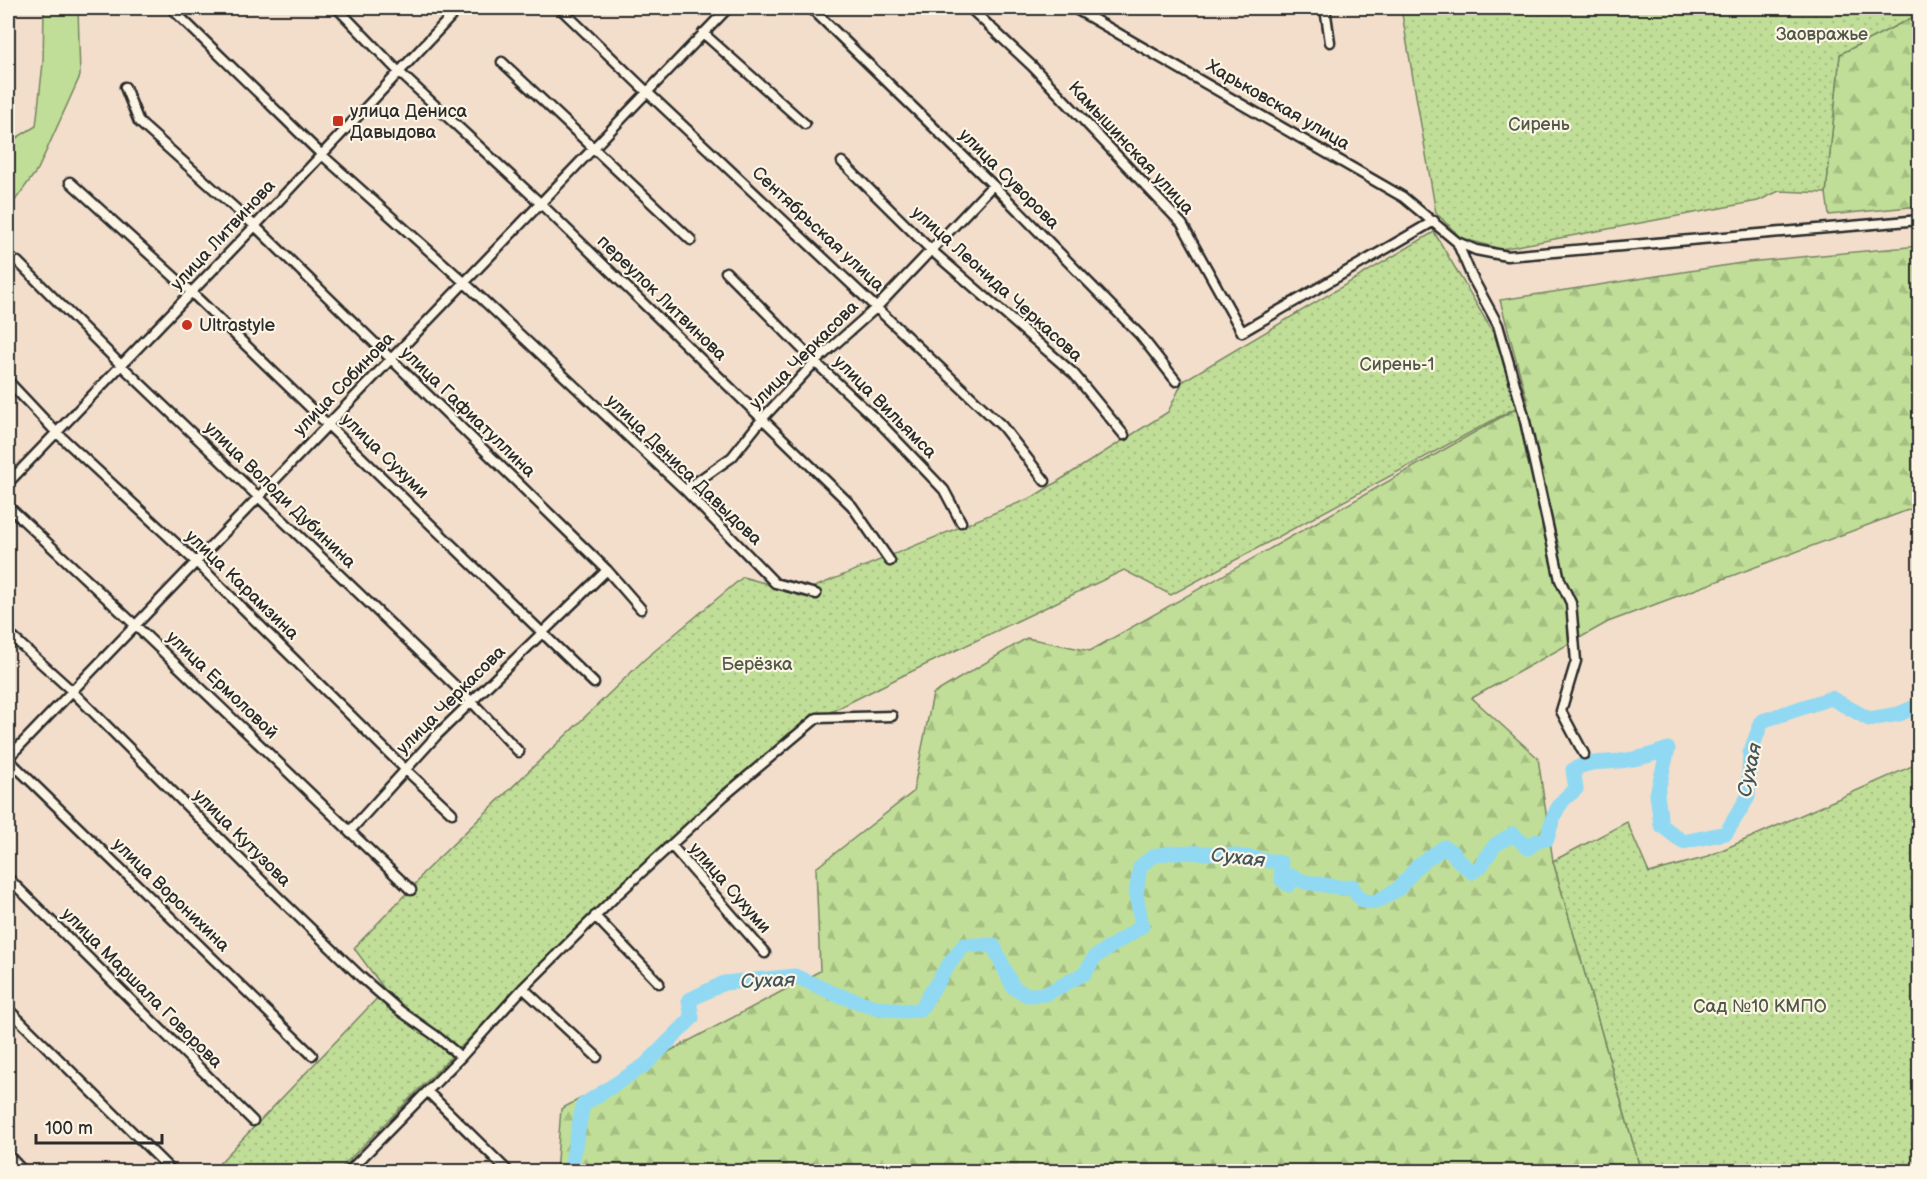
<svg xmlns="http://www.w3.org/2000/svg" width="1927" height="1179" viewBox="0 0 1927 1179" font-family="'Balsamiq Sans',sans-serif">
	<defs>
		<pattern id="forest-firs" width="22" height="20" patternUnits="userSpaceOnUse" patternTransform="scale(1.5)"><rect width="22" height="20" fill="#c0de97"/><path d="M5 1l3.5 6h-7zM16 11l3.5 6h-7z" fill="#a5bf82"/></pattern>
		<pattern id="garden-dots" width="8" height="8" patternUnits="userSpaceOnUse" patternTransform="scale(1.5)"><rect width="8" height="8" fill="#c0de97"/><path d="M2 2h.1M6 6h.1" fill="none" stroke="#a5bf82" stroke-width="1.8" stroke-linecap="round"/></pattern>
	</defs>
	<rect width="100%" height="100%" fill="#f2decb"/>
	<filter id="ink" filterUnits="userSpaceOnUse"><feTurbulence type="fractalNoise" baseFrequency=".0167" numOctaves="2"/><feDisplacementMap in="SourceGraphic" scale="12" xChannelSelector="R" yChannelSelector="G"/><feConvolveMatrix kernelMatrix="1 2 1 2 8 2 1 2 1" color-interpolation-filters="sRGB"/></filter>
	<g filter="url(#ink)">
		<!-- green -->
		<path fill="#c0de97" stroke="#768461" stroke-width="1.5" d="M44 8H78L80 76 38 169 8 210V143L36 126 43 63Z"/>
		<!-- forest -->
		<path fill="url(#forest-firs)" stroke="#768461" stroke-width="1.5" d="M1913 17H1919V206L1829 215 1826 193 1840 54Z
			M1919 246V506L1608 622 1472 698 1538 758 1553 861 1641 1171 556 1172 561 1109 820 971 816 868 913 792 933 694 1027 638 1090 651 1519 407 1528 404 1500 300 1748 262Z"/>
		<!-- garden -->
		<path fill="url(#garden-dots)" stroke="#768461" stroke-width="1.5" d="M1401 8H1919L1920 17H1913L1840 54 1826 193 1779 191 1758 201 1501 249 1461 238 1436 213Z
			M1434 232 1494 334 1519 406 1171 595 1124 570 902 676 789 733 544 963 338 1171 211 1172 385 990 354 948 419 880 422 874 645 659 743 577 800 593 1033 497 1168 412 1183 381Z
			M1919 761V1171H1641L1553 861 1627 822 1649 873 1704 858 1917 764Z"/>
		<g fill="none" stroke-linecap="round" stroke-linejoin="round">
			<!-- river -->
			<path stroke="#91d9f3" stroke-width="15" d="M570 1172 583 1105 645 1065 692 1018 689 1000 724 983 795 976 835 994 875 1007 902 1011 920 1010 949 964 964 945H993L1013 987 1027 995 1046 994 1085 973 1095 957 1142 926 1136 894 1140 867C1144 863 1149 858 1155 856 1179 847 1254 857 1281 863L1282 880 1289 885 1292 876 1305 882 1344 888 1352 886 1357 895 1364 901 1376 902 1398 889 1418 866 1444 847 1454 853 1456 858 1472 872 1480 867 1495 845 1513 834 1528 848 1537 841 1547 839C1551 826 1553 813 1562 802 1565 797 1571 794 1576 789L1573 770C1590 759 1608 764 1627 760 1642 758 1655 754 1668 749L1657 794 1661 825 1683 842 1726 833 1748 797 1750 753 1762 721 1831 698 1869 719 1899 714 1920 705"/>
			<!-- minor casing -->
			<g stroke="#2b2b2b" stroke-width="13">
				<path id="minor" d="M171 8 321 154 464 282 685 490 775 583 816 594
					M337 8 398 71 540 203 852 506 890 561
					M560 8 647 92 1002 426 1045 481
					M811 8 993 185 1140 335 1176 381
					M970 8 1032 66 1182 224 1242 332 1434 221
					M1074 8 1403 197 1457 242 1476 250 1507 256 1920 220
					M1325 8 1330 42
					M703 33 805 124
					M502 62 691 240
					M125 87 139 122 255 226 607 570 641 609
					M8 112 10 115
					M842 162 931 250 1074 374 1124 435
					M70 182 192 293 594 683
					M1457 242 1472 277 1498 325 1523 412 1560 580 1571 603 1576 661 1561 711 1584 754
					M18 262 122 366 472 702 519 752
					M726 272 815 362 881 424 944 490 961 522
					M8 381 56 432 196 562 405 769 452 813
					M8 483 255 226 459 8
					M685 490 732 457 763 418 815 362 877 307 993 185
					M8 506 135 625 411 890
					M8 633 72 691 277 896 361 977 399 1010 436 1036 461 1057
					M8 758 728 8
					M8 759 312 1055
					M349 832 437 735 607 570
					M671 845 765 953
					M8 878 253 1121
					M595 916 659 983
					M523 988 597 1057
					M8 1009 173 1172
					M428 1092 508 1171
					M8 1155 24 1172
					M348 1172 461 1057 523 988 618 894 724 796 817 718 892 716"/>
			</g>
			<!-- minor -->
			<use href="#minor" stroke="#fcf5e5" stroke-width="8"/>
		</g>
	</g>
	<!-- markers -->
	<g fill="#c8321e" stroke="#fcf5e5" stroke-width="2">
		<rect x="332" y="115" width="12" height="12" rx="3"/>
		<circle cx="187" cy="325" r="6"/>
	</g>
	<g text-anchor="middle" dominant-baseline="central" stroke-width="4.5" stroke-linejoin="round" paint-order="stroke">
		<!-- park labels -->
		<g font-size="18" fill="#505846" stroke="#fcf5e5">
			<text x="1822" y="34">Заовражье</text>
			<text x="1539" y="124">Сирень</text>
			<text x="1397" y="364">Сирень-1</text>
			<text x="757" y="664">Берёзка</text>
			<text x="1760" y="1006">Сад №10 КМПО</text>
		</g>
		<!-- street labels -->
		<g font-size="18" fill="#2b2b2b" stroke="#fcf5e5">
			<text transform="translate(1278 105) rotate(30)">Харьковская улица</text>
			<text transform="translate(1131 148) rotate(47)">Камышинская улица</text>
			<text transform="translate(1009 179) rotate(45)">улица Суворова</text>
			<text transform="translate(818 229) rotate(43)">Сентябрьская улица</text>
			<text transform="translate(223 235) rotate(-47)">улица Литвинова</text>
			<text transform="translate(997 284) rotate(42)">улица Леонида Черкасова</text>
			<text transform="translate(662 298) rotate(44)">переулок Литвинова</text>
			<text transform="translate(804 355) rotate(-45)">улица Черкасова</text>
			<text transform="translate(344 384) rotate(-46)">улица Собинова</text>
			<text transform="translate(885 407) rotate(45)">улица Вильямса</text>
			<text transform="translate(468 412) rotate(44)">улица Гафиатуллина</text>
			<text transform="translate(385 456) rotate(44)">улица Сухуми</text>
			<text transform="translate(684 470) rotate(44)">улица Дениса Давыдова</text>
			<text transform="translate(280 495) rotate(44)">улица Володи Дубинина</text>
			<text transform="translate(242 585) rotate(44)">улица Карамзина</text>
			<text transform="translate(222 685) rotate(44)">улица Ермоловой</text>
			<text transform="translate(451 700) rotate(-45)">улица Черкасова</text>
			<text transform="translate(242 838) rotate(45)">улица Кутузова</text>
			<text transform="translate(730 888) rotate(49)">улица Сухуми</text>
			<text transform="translate(171 895) rotate(44)">улица Воронихина</text>
			<text transform="translate(142 988) rotate(45)">улица Маршала Говорова</text>
		</g>
		<!-- poi labels -->
		<g font-size="18" fill="#2b2b2b" stroke="#fcf5e5" text-anchor="start">
			<text x="350" y="111">улица Дениса<tspan x="350" dy="21">Давыдова</tspan></text>
			<text x="199" y="325">Ultrastyle</text>
		</g>
		<!-- water labels -->
		<g font-size="20" font-style="italic" fill="#44565d" stroke="#fcf5e5">
			<text transform="translate(1750 770) rotate(-78)">Сухая</text>
			<text transform="translate(1238 858) rotate(6)">Сухая</text>
			<text transform="translate(768 981) rotate(-2)">Сухая</text>
		</g>
	</g>
	<!-- margin -->
	<rect width="1927" height="1179" fill="none" stroke="#fcf5e5" stroke-width="30"/>
	<rect x="15" y="15" width="1897" height="1149" fill="none" stroke="#2b2b2b" stroke-width="2" filter="url(#ink)"/>
	<!-- scale -->
	<path d="M36 1134v9h126v-9" fill="none" stroke="#2b2b2b" stroke-width="3"/>
	<text x="45" y="1134" font-size="18" fill="#2b2b2b" stroke="#fcf5e5" stroke-width="4.5" paint-order="stroke">100 m</text>
</svg>
